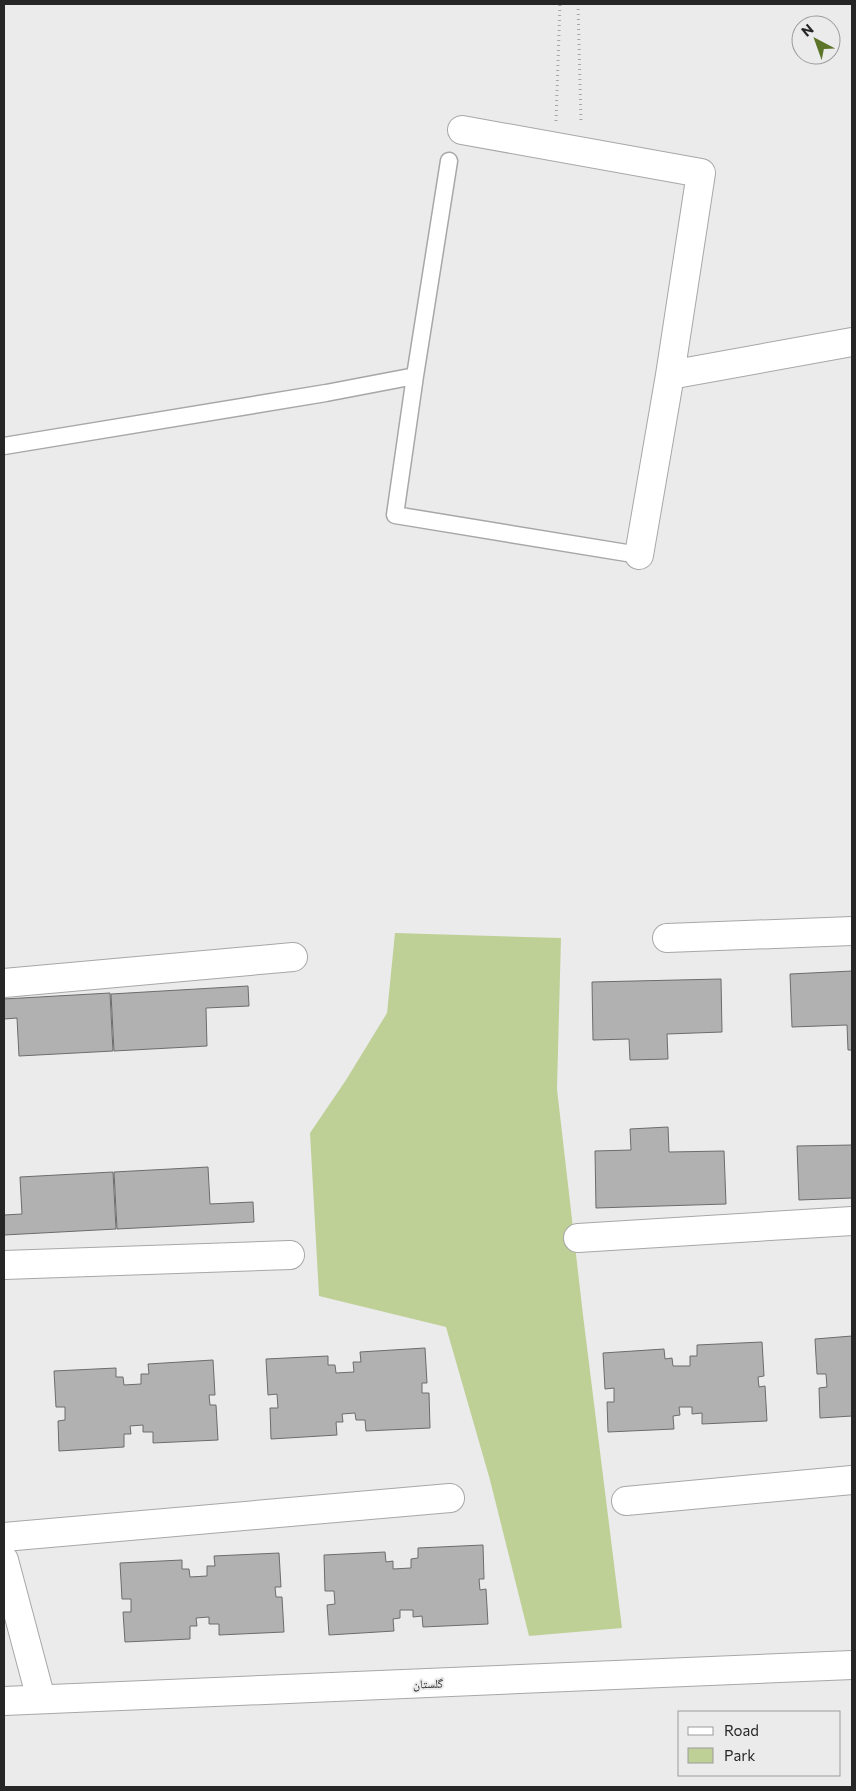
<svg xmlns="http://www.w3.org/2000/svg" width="856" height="1791" viewBox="0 0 856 1791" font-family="Commissioner,'Noto Naskh Arabic',sans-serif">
	<rect width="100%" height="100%" fill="#ebebec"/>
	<!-- green -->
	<path fill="#bfd097" d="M395 933 561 938 557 1089 583 1315 622 1628 529 1636 490 1480 446 1327 319 1296 310 1133 346 1080 387 1013Z"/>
	<!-- building -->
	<path fill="#b1b1b2" stroke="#6c6c6d" d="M852 971V1050H848L847 1025 792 1027 790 974Z
		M721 979 722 1032 667 1034 668 1059 630 1060 629 1039 593 1040 592 982Z
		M248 986 249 1006 206 1008 207 1046 114 1051 111 994Z
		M110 993 113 1051 19 1056 17 1018 4 1019V999Z
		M668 1127 669 1152 724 1151 726 1204 596 1208 595 1151 631 1150 630 1129Z
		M852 1145V1198L799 1200 797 1146Z
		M208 1167 210 1204 253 1202 254 1222 117 1229 114 1172Z
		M113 1172 116 1229 4 1235V1215L22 1214 20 1177Z
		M852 1336V1416L820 1418 819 1388 827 1387 826 1374H817L815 1339Z
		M762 1342 764 1376 758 1377 759 1387 765 1386 767 1421 702 1424V1413L692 1414V1407H679L680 1415 673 1416 674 1429 608 1432 607 1402H614V1388L605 1389 603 1353 664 1349 665 1359 672 1358 673 1366H690V1356H697V1345Z
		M425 1348 427 1383H422V1393H429L430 1428 366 1431 365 1420H356L355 1413 342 1414 343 1422H336L337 1435 271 1439 270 1408H278L277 1394 268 1395 266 1359 328 1356V1365H335L336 1373 354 1372 353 1362H361L360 1352Z
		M213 1360 215 1395H209L210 1405H216L218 1440 153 1443V1432H143V1425L130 1426 131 1434H124V1447L59 1451 58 1421 65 1420V1407H56L54 1371 116 1368V1377H123L124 1385 141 1384V1374H149L148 1364Z
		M483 1545 484 1579H479L480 1590 486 1589 488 1624 423 1627 422 1616 413 1617V1610H400V1618L393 1619 394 1631 329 1635 327 1605 335 1604 334 1591H325L324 1555 385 1552 386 1562 393 1561V1569L411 1568V1559L418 1558V1548Z
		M279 1553 281 1587H275L276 1597H282L284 1632 219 1635V1624H209V1617L196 1618 197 1626H190V1639L125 1642 123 1612H131V1599H122L120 1563 182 1560V1569H189L190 1577 207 1576V1566H215L214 1556Z"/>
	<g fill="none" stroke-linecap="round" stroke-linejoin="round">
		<!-- service casing -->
		<g stroke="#a7a7a8" stroke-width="19">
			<path id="service" d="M415 376 449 161
				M4 446 326 393 415 376 395 515 639 555"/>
		</g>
		<!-- minor casing -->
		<g stroke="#a7a7a8" stroke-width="30">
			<path id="minor" d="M462 130 701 173 670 375 639 555
				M670 375 852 342
				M667 938 852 931
				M4 983 293 957
				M578 1238 852 1221
				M4 1265 290 1255
				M626 1501 852 1480
				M4 1537 450 1498"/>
		</g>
		<!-- tertiary casing -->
		<g stroke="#a7a7a8" stroke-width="30">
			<path id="tertiary" d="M4 1560 41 1699
				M4 1701 852 1665"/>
		</g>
		<!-- path -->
		<path stroke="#a6a6a7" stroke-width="3" stroke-dasharray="1 4" stroke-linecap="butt" d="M578 4 581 123
			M556 121 560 4"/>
		<!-- service -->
		<use href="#service" stroke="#fff" stroke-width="16"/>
		<!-- minor -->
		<use href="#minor" stroke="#fff" stroke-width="28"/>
		<!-- tertiary -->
		<use href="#tertiary" stroke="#fff" stroke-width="28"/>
	</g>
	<g text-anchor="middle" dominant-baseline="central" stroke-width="4" stroke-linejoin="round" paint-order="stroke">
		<!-- street labels -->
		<g font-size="12" fill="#262627" stroke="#ebebec">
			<text transform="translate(428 1683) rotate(-2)">گلستان</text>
		</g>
	</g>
	<!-- border -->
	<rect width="856" height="1791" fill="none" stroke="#262627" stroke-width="10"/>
	<!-- legend -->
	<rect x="678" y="1711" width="162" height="65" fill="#ebebec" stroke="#9c9c9d"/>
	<rect x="688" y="1727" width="25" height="8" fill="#ffffff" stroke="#9c9c9d"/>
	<text x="724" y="1736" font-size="15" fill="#262627">Road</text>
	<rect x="688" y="1748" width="25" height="15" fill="#bfd097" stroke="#9c9c9d"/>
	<text x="724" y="1761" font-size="15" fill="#262627">Park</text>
	<!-- north arrow -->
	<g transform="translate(816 40) rotate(319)"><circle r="24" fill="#ebebec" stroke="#9c9c9d"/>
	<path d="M0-4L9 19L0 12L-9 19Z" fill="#5c7528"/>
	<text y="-8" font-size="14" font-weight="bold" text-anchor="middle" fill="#262627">N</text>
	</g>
</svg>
